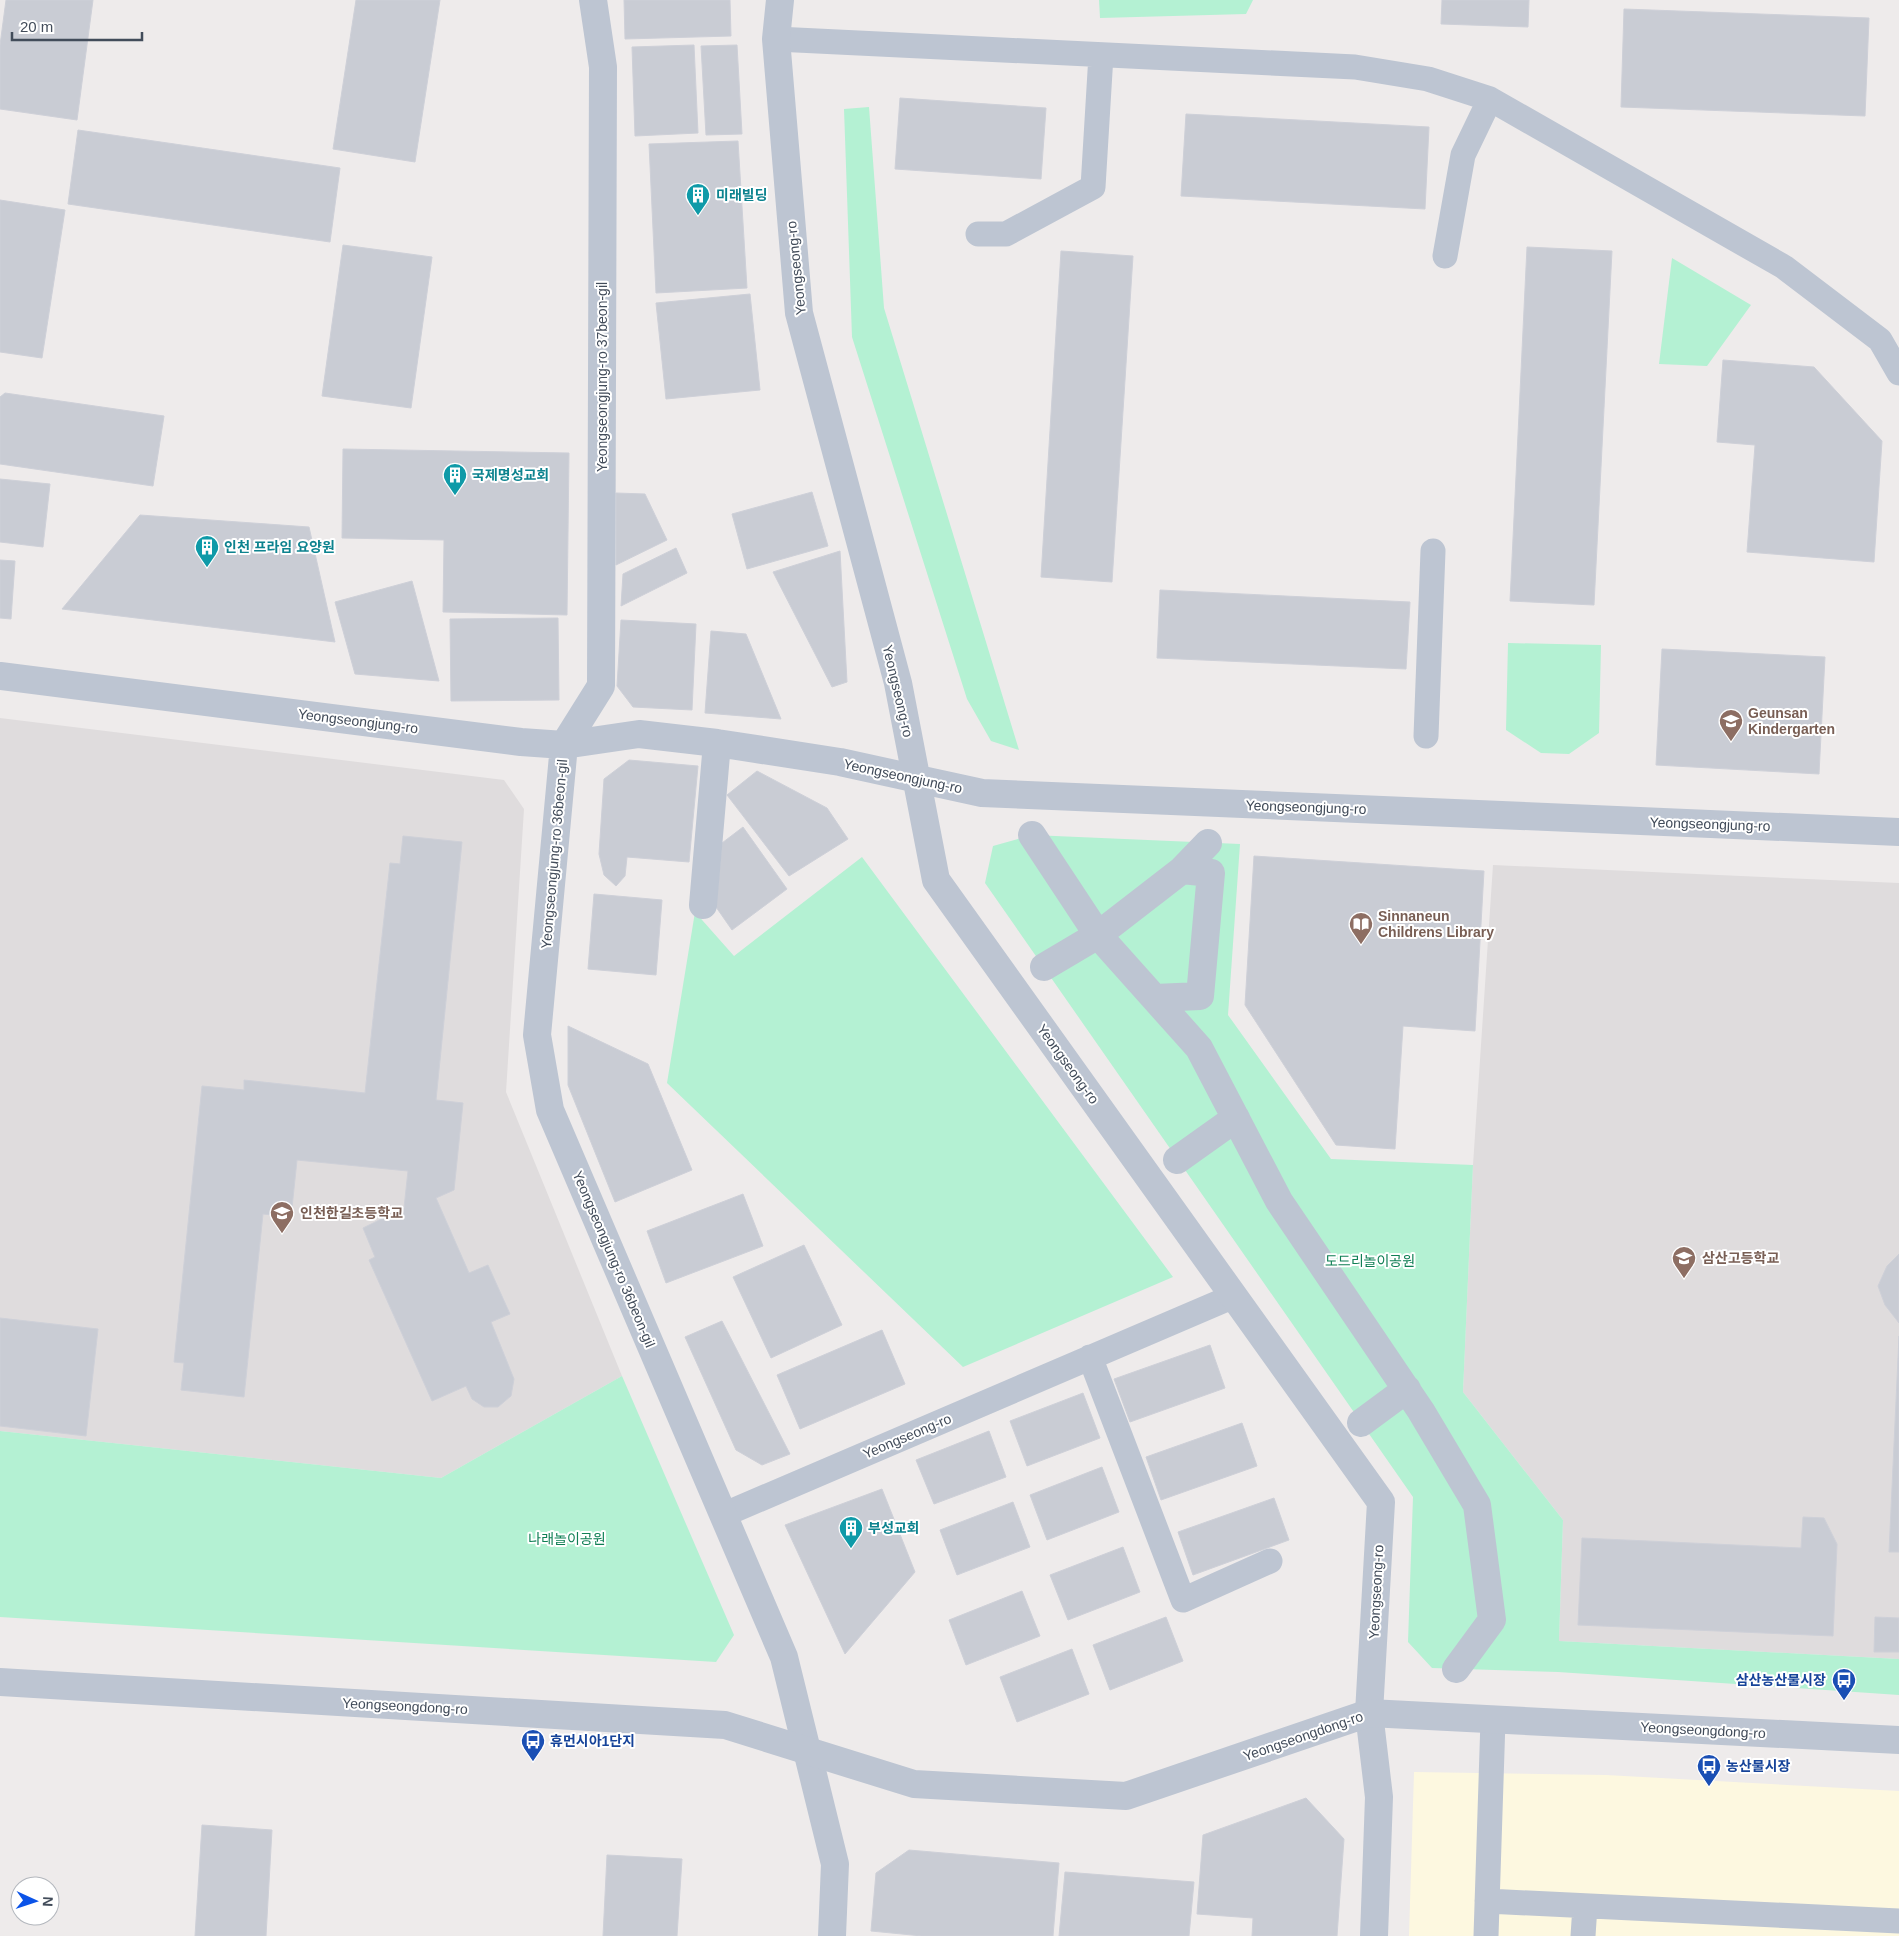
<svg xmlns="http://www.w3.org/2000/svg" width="1899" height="1936" viewBox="0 0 1899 1936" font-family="Helvetica,'Noto Sans KR',sans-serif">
	<rect width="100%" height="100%" fill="#eeebeb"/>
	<!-- commercial -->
	<path fill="#fdf8e0" d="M1414 1772 1606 1775 1899 1791V1936H1409Z"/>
	<!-- education -->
	<path fill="#dfdcdd" d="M0 718 504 780 524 809 506 1092 622 1376 441 1478 0 1431Z
		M1493 865 1899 883V1659L1559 1641 1563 1520 1463 1392 1473 1165Z"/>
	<!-- green -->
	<path fill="#b4f1d3" d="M1099 0H1253L1246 14 1100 18Z
		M869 107 884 308 1019 750 991 741 967 699 852 337 844 109Z
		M1672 258 1751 305 1707 366 1659 364Z
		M1508 643 1601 645 1599 733 1569 754 1541 753 1506 730Z
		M1032 835 1240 844 1228 1015 1331 1159 1473 1165 1463 1392 1563 1520 1559 1641 1899 1659V1695L1558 1672 1432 1668 1408 1642 1413 1497 985 883 993 846Z
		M862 857 1173 1277 963 1367 667 1083 695 912 734 956Z
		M622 1376 734 1635 716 1662 0 1617V1431L441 1478Z"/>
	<!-- building -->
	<path fill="#c9ccd4" stroke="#ced0d8" d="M6 0H93L77 120 0 109V45Z
		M356 0H440L415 162 333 149Z
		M624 0H730L731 36 625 39Z
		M1442 0H1529L1528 27 1441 24Z
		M1624 9 1869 18 1865 116 1621 107Z
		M694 45 698 133 635 136 632 47Z
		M737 45 742 134 706 135 701 46Z
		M900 98 1046 108 1041 179 895 169Z
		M1186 114 1429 127 1425 209 1181 196Z
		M78 130 340 168 330 242 68 204Z
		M738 141 747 288 656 293 649 144Z
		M0 200 65 210 42 358 0 352Z
		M343 245 432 257 411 408 322 396Z
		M1527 247 1612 251 1594 605 1510 601Z
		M1061 251 1133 256 1112 582 1041 577Z
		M750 294 760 390 666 399 656 303Z
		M1723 360 1814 367 1882 441 1874 562 1747 552 1755 445 1717 442Z
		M5 393 164 416 153 486 0 464V397Z
		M343 449 569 453 567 615 443 612 444 540 342 538Z
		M0 479 50 484 43 547 0 542Z
		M812 492 828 546 747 569 732 514Z
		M616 493 645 494 667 540 616 565Z
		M140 515 309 527 335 642 62 609Z
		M676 548 687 573 621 606 623 574Z
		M840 551 847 682 832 687 773 572Z
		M0 560 15 561 11 619 0 618Z
		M412 581 439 681 355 674 335 602Z
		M1160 590 1410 602 1406 669 1157 658Z
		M558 618 559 700 451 701 450 619Z
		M621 620 696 624 692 710 633 707 617 686Z
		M711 631 746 634 781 719 705 713Z
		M1662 649 1825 657 1819 774 1656 765Z
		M629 760 698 766 689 862 627 857 625 876 616 886 604 875 599 854 604 779Z
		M757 771 827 808 848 839 789 876 727 795Z
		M743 827 787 889 732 930 716 907 722 843Z
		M403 836 462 842 436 1100 463 1103 454 1190 436 1198 469 1273 488 1265 510 1314 491 1322 514 1379 511 1396 498 1407H484L472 1399 466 1386 432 1401 369 1260 375 1257 363 1228 404 1208 408 1171 297 1160 291 1217 263 1214 244 1397 181 1390 184 1363 174 1362 202 1086 244 1090V1080L365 1093 390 863 400 864Z
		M1254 856 1484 871 1475 1031 1403 1026 1395 1149 1336 1145 1245 1005Z
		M594 894 662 900 656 975 588 969Z
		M568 1026 648 1064 692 1170 615 1202 568 1085Z
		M743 1194 763 1246 666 1283 647 1231Z
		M804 1245 842 1325 771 1358 733 1277Z
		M1899 1254V1323L1885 1305 1878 1286 1887 1266Z
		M0 1318 98 1329 86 1436 0 1426Z
		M722 1321 790 1454 762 1465 736 1450 685 1337Z
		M882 1330 905 1384 800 1429 777 1375Z
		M1899 1336V1552H1889Z
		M1210 1345 1225 1388 1130 1422 1114 1379Z
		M1083 1393 1100 1438 1027 1466 1010 1421Z
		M1242 1423 1257 1466 1161 1500 1146 1457Z
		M989 1431 1006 1477 934 1504 916 1460Z
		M1102 1467 1119 1512 1047 1540 1030 1495Z
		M882 1489 915 1572 845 1654 785 1525Z
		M1274 1498 1289 1540 1193 1575 1178 1532Z
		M1013 1502 1030 1547 957 1575 940 1530Z
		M1803 1517 1824 1518 1837 1544 1833 1636 1578 1625 1582 1538 1801 1548Z
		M1123 1547 1140 1592 1068 1620 1050 1575Z
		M1022 1591 1040 1636 966 1665 949 1620Z
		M1166 1617 1183 1661 1110 1690 1093 1645Z
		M1875 1617 1899 1618V1652H1874Z
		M1072 1649 1089 1694 1017 1722 1000 1677Z
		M1306 1798 1344 1839 1337 1936H1252L1253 1918 1197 1914 1203 1835Z
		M202 1825 272 1830 266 1936H195Z
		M909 1850 1059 1863 1053 1936H922L871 1931 876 1873Z
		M607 1855 682 1859 677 1936H603Z
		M1065 1872 1194 1882 1189 1936H1059Z"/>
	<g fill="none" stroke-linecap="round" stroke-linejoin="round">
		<!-- service -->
		<path stroke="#bdc5d2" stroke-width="25" d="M776 39 1355 67 1428 79 1490 99 1784 267 1880 340 1899 373
			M978 234H1006L1093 187 1101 55
			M1445 256 1463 155 1490 99
			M1426 736 1433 551
			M1090 1357 1183 1600 1270 1561
			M723 1515 1234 1296
			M1487 1901 1899 1921
			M1486 1936 1493 1720
			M1583 1936 1585 1906"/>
		<!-- pedestrian -->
		<path stroke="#bdc5d2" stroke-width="28" d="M1032 835 1098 935 1044 967
			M1208 843 1182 870 1098 935 1199 1048 1279 1201 1421 1411 1477 1505 1492 1620 1456 1669
			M1155 998 1200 996 1211 873 1182 870
			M1177 1160 1236 1118
			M1361 1423 1407 1389"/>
		<!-- minor -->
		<path stroke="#bdc5d2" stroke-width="28" d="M593 0 603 67 601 686 564 745 537 1035 550 1110 784 1657 835 1864 832 1936
			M780 0 776 39 799 313 898 683 936 880 1381 1502 1369 1713 1379 1797 1374 1936
			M0 676 521 742 564 745 639 734 717 743 840 762 982 793 1899 832
			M703 905 717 743"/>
		<!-- tertiary -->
		<path stroke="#bdc5d2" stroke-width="28" d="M0 1682 725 1725 914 1784 1126 1796 1369 1713 1899 1740"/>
	</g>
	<!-- icons -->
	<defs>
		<g id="building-pin" transform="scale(1.25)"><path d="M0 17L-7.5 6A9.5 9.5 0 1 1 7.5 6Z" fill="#0f9aa8" stroke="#fff"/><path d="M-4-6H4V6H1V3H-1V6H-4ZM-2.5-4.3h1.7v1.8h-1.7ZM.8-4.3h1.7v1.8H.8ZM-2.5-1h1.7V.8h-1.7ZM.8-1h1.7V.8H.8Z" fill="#fff"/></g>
		<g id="school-pin" transform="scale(1.25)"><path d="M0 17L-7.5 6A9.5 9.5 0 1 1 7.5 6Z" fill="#8d6e63" stroke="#fff"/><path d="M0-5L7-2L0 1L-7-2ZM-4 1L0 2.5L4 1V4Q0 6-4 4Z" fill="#fff"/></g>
		<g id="library-pin" transform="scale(1.25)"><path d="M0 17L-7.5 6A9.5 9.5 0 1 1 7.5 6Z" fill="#8d6e63" stroke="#fff"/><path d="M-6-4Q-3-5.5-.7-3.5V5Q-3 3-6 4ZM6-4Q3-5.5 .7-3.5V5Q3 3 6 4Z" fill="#fff"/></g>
		<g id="bus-pin" transform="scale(1.25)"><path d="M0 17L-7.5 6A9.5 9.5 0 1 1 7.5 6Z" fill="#1a4fb4" stroke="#fff"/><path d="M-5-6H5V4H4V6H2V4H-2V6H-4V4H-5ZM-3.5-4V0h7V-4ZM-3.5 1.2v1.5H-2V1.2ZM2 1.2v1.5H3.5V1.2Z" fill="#fff"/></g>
	</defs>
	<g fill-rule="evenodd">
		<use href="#building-pin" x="698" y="195"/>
		<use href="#building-pin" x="455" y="475"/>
		<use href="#building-pin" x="207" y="547"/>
		<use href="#school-pin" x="1731" y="721"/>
		<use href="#library-pin" x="1361" y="924"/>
		<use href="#school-pin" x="282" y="1213"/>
		<use href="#school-pin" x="1684" y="1258"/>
		<use href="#building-pin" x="851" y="1528"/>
		<use href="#bus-pin" x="1844" y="1680"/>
		<use href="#bus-pin" x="533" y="1741"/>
		<use href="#bus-pin" x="1709" y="1766"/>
	</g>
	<g text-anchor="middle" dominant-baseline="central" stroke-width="4" stroke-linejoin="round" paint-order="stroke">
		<!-- culture labels -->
		<g font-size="14" font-weight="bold" fill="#0d838f" stroke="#fff" text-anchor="start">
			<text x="716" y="195">미래빌딩</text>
			<text x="472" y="475">국제명성교회</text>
			<text x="224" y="547">인천 프라임 요양원</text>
			<text x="868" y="1528">부성교회</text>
		</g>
		<!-- street labels -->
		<g font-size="14" fill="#424c5a" stroke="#fff">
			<text transform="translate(796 268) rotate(-96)">Yeongseong-ro</text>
			<text transform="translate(602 377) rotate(-90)">Yeongseongjung-ro 37beon-gil</text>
			<text transform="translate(898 691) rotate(77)">Yeongseong-ro</text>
			<text transform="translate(358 721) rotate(7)">Yeongseongjung-ro</text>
			<text transform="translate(903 776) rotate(12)">Yeongseongjung-ro</text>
			<text transform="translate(1306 807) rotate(2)">Yeongseongjung-ro</text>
			<text transform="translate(1710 824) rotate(2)">Yeongseongjung-ro</text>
			<text transform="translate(554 854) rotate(-85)">Yeongseongjung-ro 36beon-gil</text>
			<text transform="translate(1068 1064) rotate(54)">Yeongseong-ro</text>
			<text transform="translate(614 1259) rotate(67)">Yeongseongjung-ro 36beon-gil</text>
			<text transform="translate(907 1436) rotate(-23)">Yeongseong-ro</text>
			<text transform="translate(1376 1592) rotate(-87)">Yeongseong-ro</text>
			<text transform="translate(405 1706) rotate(3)">Yeongseongdong-ro</text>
			<text transform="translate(1703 1730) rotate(3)">Yeongseongdong-ro</text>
			<text transform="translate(1303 1736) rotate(-19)">Yeongseongdong-ro</text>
		</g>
		<!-- education labels -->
		<g font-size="14" font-weight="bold" fill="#785e54" stroke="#fff" text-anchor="start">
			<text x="1748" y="713">Geunsan<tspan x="1748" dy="16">Kindergarten</tspan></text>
			<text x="1378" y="916">Sinnaneun<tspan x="1378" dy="16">Childrens Library</tspan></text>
			<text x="300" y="1213">인천한길초등학교</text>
			<text x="1702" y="1258">삼산고등학교</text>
		</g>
		<!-- park labels -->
		<g font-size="14" fill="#0f7f54" stroke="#fff">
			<text x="1370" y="1261">도드리놀이공원</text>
			<text x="567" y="1539">나래놀이공원</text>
		</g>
		<!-- transit labels -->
		<g font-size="14" font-weight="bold" fill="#164399" stroke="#fff" text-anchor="start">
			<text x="1826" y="1680" text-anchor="end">삼산농산물시장</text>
			<text x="550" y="1741">휴먼시아1단지</text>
			<text x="1726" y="1766">농산물시장</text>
		</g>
	</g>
	<!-- north arrow -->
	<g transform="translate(35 1901) rotate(93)"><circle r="24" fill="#ffffff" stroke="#b3b7bd"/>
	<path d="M0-4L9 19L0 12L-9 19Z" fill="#0b53e8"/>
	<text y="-8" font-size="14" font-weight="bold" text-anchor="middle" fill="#424c5a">N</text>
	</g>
	<!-- scale -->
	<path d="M12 32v8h130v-8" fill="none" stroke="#424c5a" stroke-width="2.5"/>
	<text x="20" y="32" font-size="15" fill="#424c5a" stroke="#ffffff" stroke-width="4" paint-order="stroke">20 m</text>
</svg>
